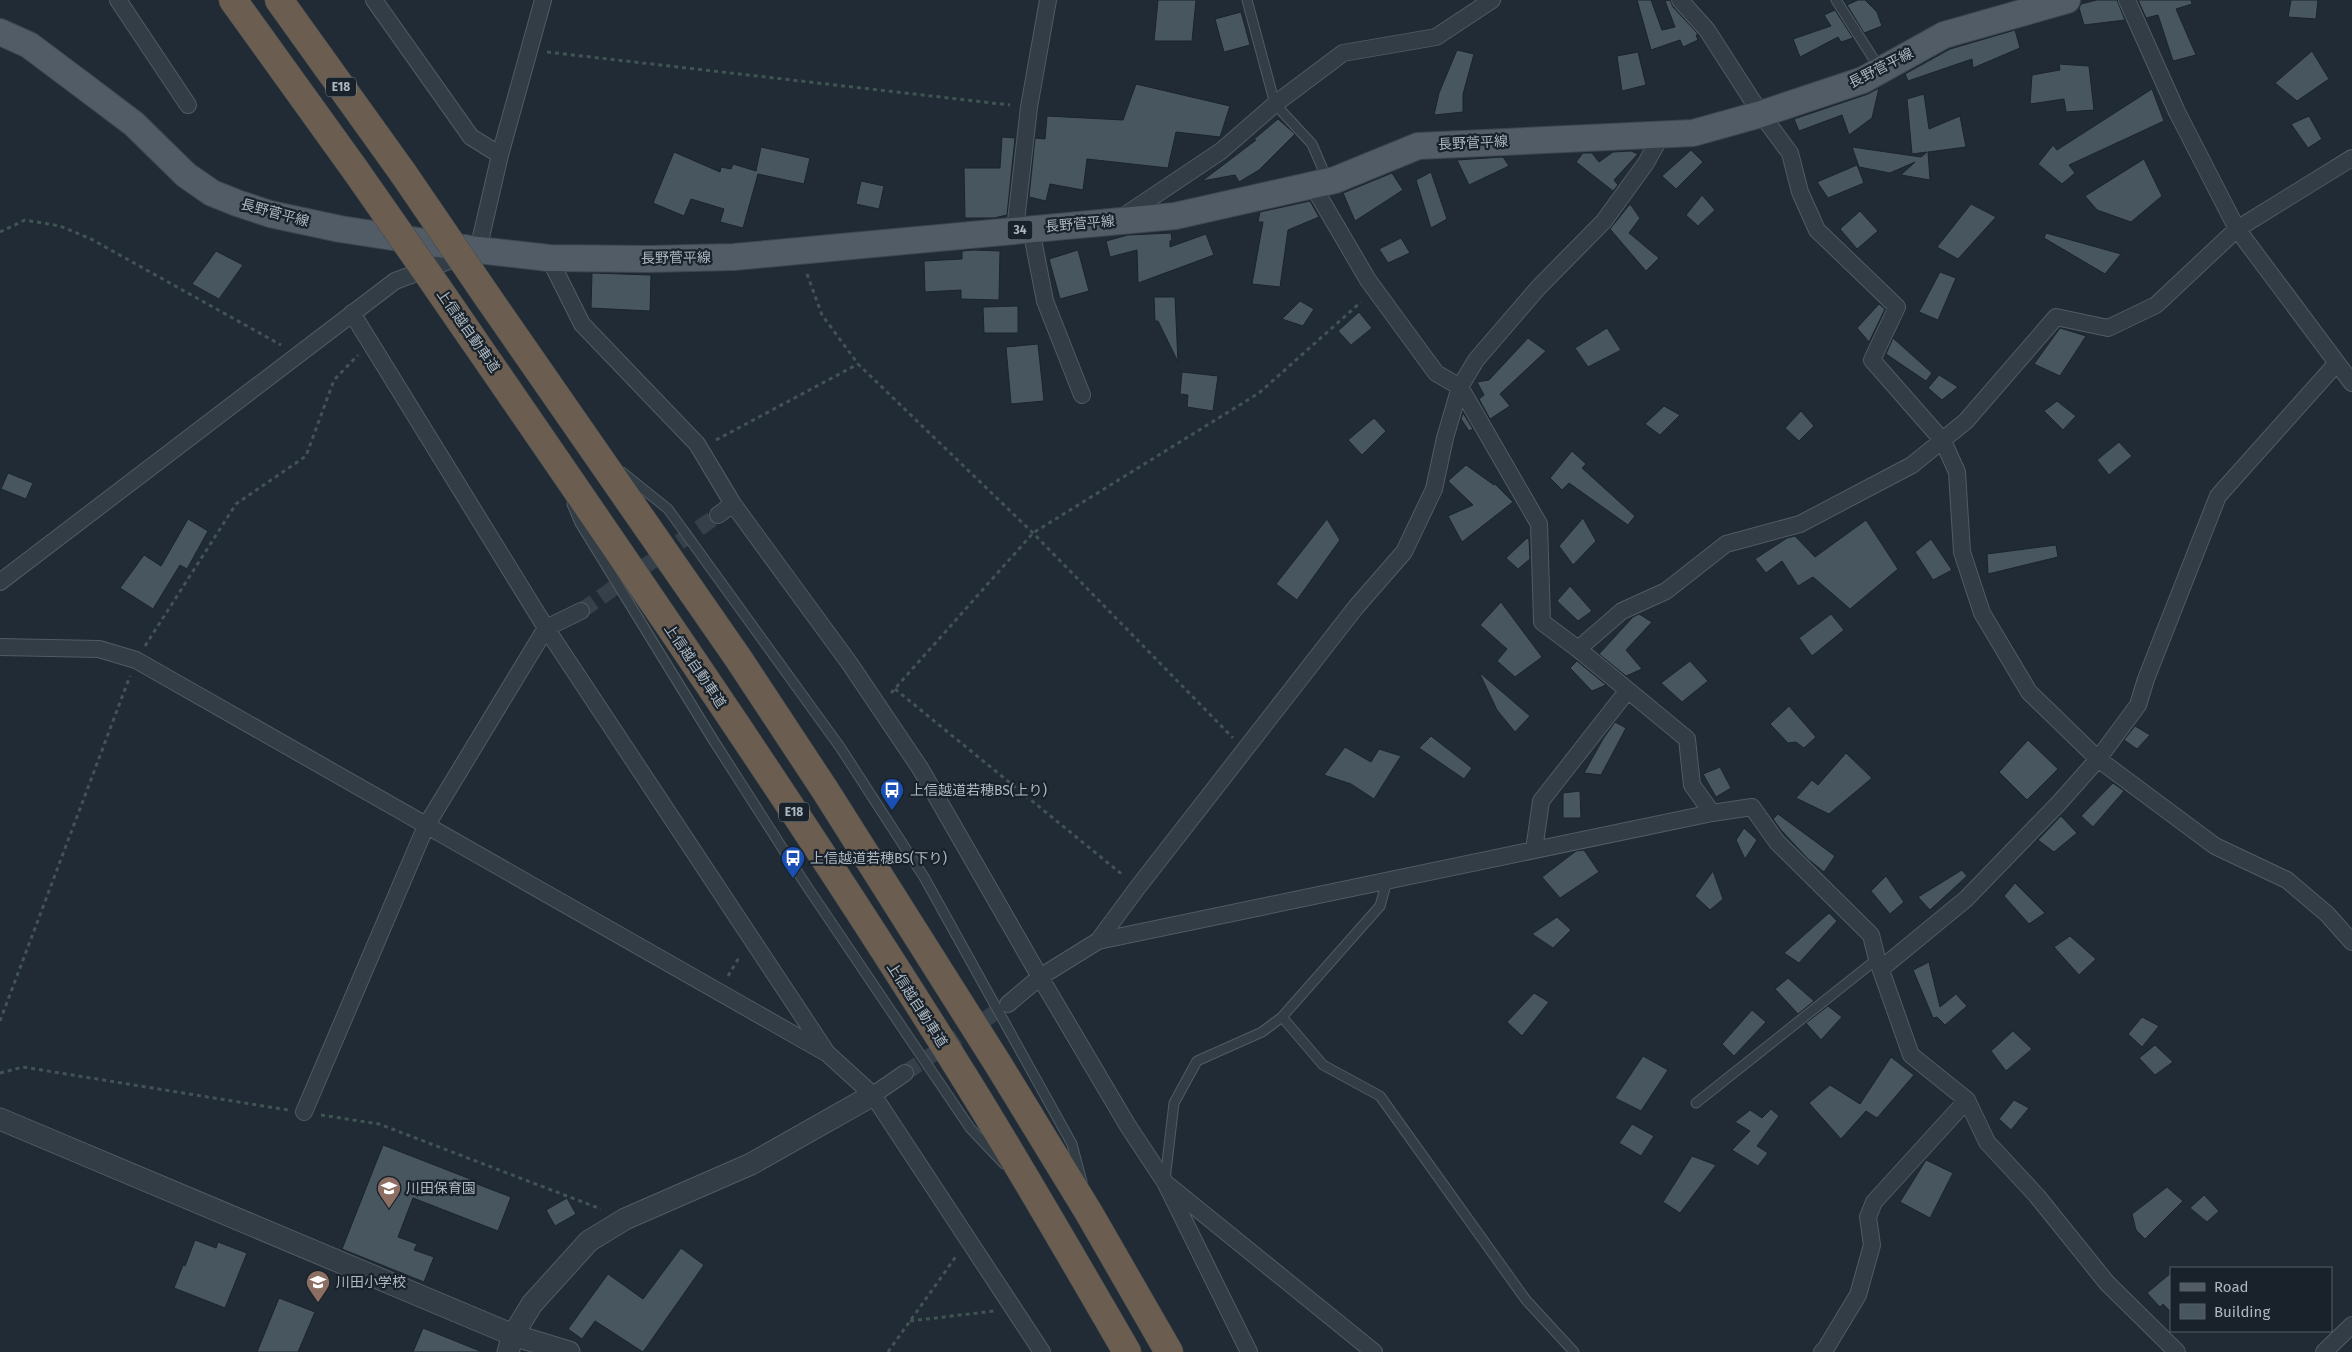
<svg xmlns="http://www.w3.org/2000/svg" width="2352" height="1352" viewBox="0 0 2352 1352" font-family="'Fira Sans','Noto Sans JP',sans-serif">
	<rect width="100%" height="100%" fill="#202b35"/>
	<!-- building -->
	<path fill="#485660" stroke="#1b242c" d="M1158 0H1196L1192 41H1154Z
		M1637 0H1651L1662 30 1675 27 1665 1 1670 0 1673 7 1698 34 1696 35 1698 40 1683 47 1680 40 1651 50Z
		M1858 0H1865L1877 12 1882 26 1864 33 1847 5Z
		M2097 0H2117L2125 20 2084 25 2079 8 2081 4Z
		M2138 0H2191L2192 4 2176 9 2196 55 2173 61 2158 15 2146 18Z
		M2291 0H2318L2316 19 2288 17Z
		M1835 10 1853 38 1841 42 1838 37 1800 57 1793 39 1831 26 1824 15Z
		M1241 12 1250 45 1224 52 1215 19Z
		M2015 30 2020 48 1973 68 1972 59 1908 81 1905 74 1950 49Z
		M1457 50 1474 54 1463 94V112L1434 115 1439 93Z
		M2312 51 2329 79 2297 101 2275 83Z
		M1638 52 1646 85 1622 91 1617 56Z
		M2059 64 2089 66 2094 110 2066 112 2064 99 2030 104 2032 75 2060 70Z
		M1136 84 1230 106 1220 137 1176 132 1168 168 1087 159 1083 190 1050 184 1046 201 1029 197 1035 138 1045 139 1047 116 1123 120Z
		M1879 88 1872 118 1849 135 1842 115 1799 131 1794 119 1868 94Z
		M2152 89 2164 121 2069 165 2075 173 2062 184 2038 164 2053 145 2057 150Z
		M1924 94 1929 129 1960 116 1966 147 1928 152 1930 180 1901 175 1915 162 1890 173 1859 167 1852 147 1921 157 1927 152 1912 154 1907 99Z
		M2309 116 2322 139 2308 148 2291 124Z
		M1278 119 1295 134 1259 170 1239 182 1235 175 1202 181 1256 140H1253Z
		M1002 137 1015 138 1007 215 994 218H965L964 168H1000Z
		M761 147 810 158 804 184 758 174 743 228 720 222 724 209 691 199 684 216 653 203 674 152 720 172 721 167 731 169 733 164 756 171Z
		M1691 150 1703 162 1676 189 1662 176Z
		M1631 151 1638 154 1614 180 1618 185 1613 191 1576 162 1583 153H1592L1599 162 1613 152Z
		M1503 157 1509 166 1469 185 1457 160Z
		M2144 159 2162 196 2131 222 2097 210 2085 196Z
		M1857 165 1864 183 1828 198 1817 182Z
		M1431 172 1447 219 1431 228 1416 180Z
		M1392 173 1403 190 1355 221 1343 193Z
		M861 181 884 186 879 209 856 204Z
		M1702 195 1715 210 1698 226 1686 215Z
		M1310 201 1319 217 1288 230 1280 287 1252 284 1263 222H1258L1260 212Z
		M1630 204 1640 218 1629 233 1659 258 1646 271 1610 229Z
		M1971 204 1996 217 1958 259 1937 247Z
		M1860 211 1878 231 1857 249 1840 229Z
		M1171 233 1172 240 1170 241V247L1206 234 1214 255 1138 283 1137 250 1110 257 1106 241 1128 235Z
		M2046 233 2121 254 2105 274 2044 238Z
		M1401 238 1410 253 1388 263 1379 249Z
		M973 250 1000 251 999 300 961 299V290L925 292 924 261 962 259V251Z
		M1078 250 1089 291 1060 299 1049 259Z
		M216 251 243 265 219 299 192 284Z
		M1940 272 1956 278 1938 320 1919 312Z
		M592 273 651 275 650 311 591 308Z
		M1154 297H1175L1178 362 1158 321H1155Z
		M1300 301 1314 309 1303 326 1282 319Z
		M1879 304 1885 309 1869 342 1857 328Z
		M1018 306V333H984L983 307Z
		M1359 312 1372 328 1351 345 1338 331Z
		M1607 328 1621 350 1588 367 1575 348Z
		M2060 328 2086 336 2060 376 2034 364Z
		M1528 338 1546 351 1500 394 1510 406 1490 419 1479 399 1484 395 1477 382 1489 380Z
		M1893 338 1932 373 1926 381 1886 354Z
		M1038 344 1044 401 1011 404 1006 347Z
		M1182 372 1218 376 1213 411 1187 407 1188 395 1180 394Z
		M1939 375 1958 387 1942 400 1928 388Z
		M2057 401 2076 416 2063 430 2044 411Z
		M1664 406 1680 415 1660 435 1645 424Z
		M1801 411 1814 426 1799 441 1785 428Z
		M1463 413 1473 429 1469 431 1461 419Z
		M1374 418 1386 431 1362 455 1348 440Z
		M2119 442 2132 456 2109 475 2097 460Z
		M1572 451 1586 464 1582 468 1635 516 1628 525 1569 483 1562 490 1550 478Z
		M1466 465 1494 485 1495 484 1513 502 1462 542 1448 516 1473 505 1448 481Z
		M8 473 33 483 26 499 1 489Z
		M1583 518 1596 541 1573 565 1559 546Z
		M188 519 208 531 187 569 180 565 153 609 120 588 144 555 161 566Z
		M1327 519 1340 540 1297 600 1276 584Z
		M1866 520 1898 569 1850 609 1813 577 1798 586 1782 561 1766 573 1755 559 1787 538 1795 536 1815 557Z
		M1527 538 1529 540 1530 559 1518 569 1506 558Z
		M1931 539 1952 570 1933 580 1915 552Z
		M2056 545 2058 557 1988 574 1987 554Z
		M1570 586 1592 611 1578 621 1557 601Z
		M1501 602 1542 657 1515 677 1497 661 1507 649 1480 625Z
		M1639 614 1652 622 1626 650 1642 669 1626 676 1599 654 1633 617Z
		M1831 614 1844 630 1812 656 1799 638Z
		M1577 661 1606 685 1592 691 1570 668Z
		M1690 661 1708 681 1682 702 1661 683Z
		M1479 672 1530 716 1515 732 1497 710Z
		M1789 706 1816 737 1804 748 1796 742 1788 743 1770 724Z
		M1615 722 1626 728 1601 775 1584 773 1603 739Z
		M2135 726 2150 735 2137 749 2124 740Z
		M1431 736 1472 768 1464 779 1419 748Z
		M2028 740 2058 769 2027 800 1999 772Z
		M1345 747 1371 762 1379 749 1401 756 1374 799 1351 784 1324 775Z
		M1846 753 1872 778 1829 814 1796 798 1812 780 1818 785Z
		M1720 767 1731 788 1716 797 1703 774Z
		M2113 783 2124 791 2093 827 2081 816Z
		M1580 791 1581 818H1563V793Z
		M1778 814 1835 856 1824 872 1808 859 1781 830 1773 819Z
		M2061 816 2077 833 2054 852 2038 840Z
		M1744 828 1757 840 1745 859 1736 840Z
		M1584 850 1599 872 1560 898 1542 877 1576 851Z
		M1962 870 1967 876 1930 910 1918 897Z
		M1713 871 1723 899 1710 910 1695 896Z
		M1886 876 1904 902 1890 914 1871 891Z
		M2015 883 2045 913 2029 924 2004 896Z
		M1829 913 1837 921 1799 963 1784 953Z
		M1557 917 1571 930 1553 948 1532 934Z
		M2070 936 2096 959 2079 975 2054 947Z
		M1929 962 1940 1007 1956 994 1967 1006 1945 1025 1937 1017 1933 1018 1913 970Z
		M1788 978 1814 1001 1798 1014 1775 989Z
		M1534 993 1549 1002 1522 1036 1507 1022Z
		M1828 1006 1842 1017 1821 1040 1806 1023Z
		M1752 1010 1766 1022 1734 1056 1722 1044Z
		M2142 1017 2159 1026 2142 1047 2128 1034Z
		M2013 1031 2032 1049 2006 1071 1991 1051Z
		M2155 1045 2173 1062 2155 1075 2139 1058Z
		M1643 1056 1668 1070 1641 1111 1615 1098Z
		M1891 1057 1914 1075 1877 1118 1866 1111 1841 1139 1809 1103 1830 1085 1860 1104Z
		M2014 1100 2029 1108 2011 1130 1999 1119Z
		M1771 1109 1779 1116 1757 1146 1768 1153 1758 1166 1732 1150 1750 1131 1735 1122 1750 1110 1762 1118Z
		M1632 1124 1654 1136 1641 1156 1619 1143Z
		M383 1145 478 1182 477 1184 511 1197 498 1231 413 1198 398 1237 417 1244 414 1250 434 1257 424 1282 342 1249Z
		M1692 1156 1716 1165 1680 1213 1663 1202Z
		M1926 1160 1953 1173 1930 1218 1900 1202Z
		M2167 1187 2183 1201 2145 1239 2136 1230 2132 1214Z
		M2204 1195 2219 1211 2207 1222 2190 1208Z
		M567 1198 576 1214 555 1226 546 1210Z
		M195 1240 216 1248 218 1242 247 1253 225 1308 174 1288 183 1265 185 1266Z
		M681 1248 704 1265 643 1352 595 1321 582 1339 568 1329 608 1274 643 1299Z
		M2171 1273V1312L2163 1304 2160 1307 2147 1293Z
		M279 1298 315 1312 298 1352H257Z
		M423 1328 480 1351V1352H413Z"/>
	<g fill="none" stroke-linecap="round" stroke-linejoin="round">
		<!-- minor-tunnel -->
		<path stroke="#35404a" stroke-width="16" stroke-dasharray="16 8" stroke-linecap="butt" d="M581 611 718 515
			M905 1073 1008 1004"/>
		<!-- service casing -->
		<g stroke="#515b63" stroke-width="11">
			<path id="service" d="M1247 0 1275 104 1312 144 1327 179
				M1836 0 1880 69
				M622 472 668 509 840 747 924 877 1072 1144 1082 1182
				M572 504 580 523 712 738 806 885 970 1128 1004 1164
				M1282 1017 1323 1065 1380 1096 1526 1300 1574 1352
				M1696 1103 1877 959
				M1165 1180 1174 1103 1197 1061 1262 1032 1282 1017 1380 906 1387 881"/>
		</g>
		<!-- minor casing -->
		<g stroke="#515b63" stroke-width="18">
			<path id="minor" d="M118 0 188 105
				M374 0 471 137 500 155
				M1680 0 1707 30 1761 114 1790 153 1800 192 1817 230 1897 307 1872 360 1943 441 1957 472 1962 552 1982 613 2029 692 2098 759 2215 846 2287 880 2327 914 2352 942
				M2127 0 2177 112 2237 229 2352 383
				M1313 186 1368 280 1436 373 1460 387 1539 524 1542 622 1578 649 1687 739 1692 785 1712 813
				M1121 218 1221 151 1275 104 1343 53 1436 37 1492 0
				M1031 229 1045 301 1082 395
				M1015 230 1029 107 1048 0
				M549 258 582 324 697 444 733 504 850 664 920 768 1040 977 1128 1126 1165 1182 1249 1352
				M352 313 546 628 825 1050
				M718 515 733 504
				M0 582 395 281 478 250 500 155 543 0
				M0 647 99 649 136 660 828 1054 873 1095 1042 1352
				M1578 649 1622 611 1666 591 1726 544 1800 524 1912 465 1966 421 2056 317 2108 328 2156 305 2237 229 2352 158
				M1534 850 1541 801 1628 690
				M1098 941 1138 887 1356 607 1404 552 1434 489 1445 438 1460 387 1476 360 1538 288 1604 221 1646 163 1661 136
				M1882 968 1966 899 2059 803 2098 759 2138 705 2146 679 2218 496 2337 363
				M1008 1004 1040 977 1098 941 1712 813 1752 807 1777 842 1871 935 1877 959 1911 1055 1967 1100 1987 1142 2037 1196 2107 1283 2177 1352
				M873 1095 905 1073
				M304 1112 426 826 546 628 581 611
				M1168 1185 1374 1352
				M1822 1352 1826 1348 1858 1295 1872 1245 1868 1217 1874 1202 1967 1100
				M2324 1352 2352 1325"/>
		</g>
		<!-- tertiary casing -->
		<g stroke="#515b63" stroke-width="23">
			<path id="tertiary" d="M0 1119 513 1335 569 1352
				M508 1352 513 1335 532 1304 589 1241 625 1219 751 1164 873 1095"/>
		</g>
		<!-- primary casing -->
		<g stroke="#3d464f" stroke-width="28">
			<path id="primary" d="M0 32 29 45 85 87 134 124 186 175 212 193 237 203 270 214 340 229 478 250 549 258 649 259 734 257 1175 216 1335 180 1418 146 1693 133 1761 114 1863 80 1944 35 2067 0"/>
		</g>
		<!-- motorway casing -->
		<g stroke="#3e4850" stroke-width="29">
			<path id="motorway" d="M233 0 356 171
				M279 0 403 173
				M437 287C618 550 800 812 968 1083 1023 1172 1075 1262 1127 1352
				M489 299 738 658 825 790 998 1064 1089 1213 1169 1352"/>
		</g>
		<!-- path -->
		<path stroke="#415454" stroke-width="3" stroke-dasharray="4 4" stroke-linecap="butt" d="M547 52 1010 105
			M0 232 25 220 60 226 91 239 281 345
			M807 274 822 315 858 364 1033 533 1233 738
			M716 440 858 364
			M145 646 236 504 306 456 334 380 358 355
			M895 689 1124 876
			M891 693 1033 533 1259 393 1361 302
			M728 976 740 956
			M0 1021 130 676
			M0 1073 23 1067 288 1110
			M321 1115 379 1124 601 1209
			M910 1321 994 1311
			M888 1352 957 1255"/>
		<!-- service -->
		<use href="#service" stroke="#333d45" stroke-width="9"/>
		<!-- minor -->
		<use href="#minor" stroke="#333d45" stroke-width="16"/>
		<!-- tertiary -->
		<use href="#tertiary" stroke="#333d45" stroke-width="21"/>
		<!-- primary -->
		<use href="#primary" stroke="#515c66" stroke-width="26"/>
		<!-- motorway -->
		<use href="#motorway" stroke="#6b5d50" stroke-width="28"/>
		<!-- motorway-bridge casing -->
		<g stroke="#3e4850" stroke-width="29" stroke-linecap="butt">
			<path id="motorway-bridge" d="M356 171 437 287
				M403 173 489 299"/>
		</g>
		<!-- motorway-bridge -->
		<use href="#motorway-bridge" stroke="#6b5d50" stroke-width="28"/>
	</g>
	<!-- icons -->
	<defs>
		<g id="bus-pin" transform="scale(1.25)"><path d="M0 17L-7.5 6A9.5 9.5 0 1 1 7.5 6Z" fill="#1a4fb4" stroke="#19222a"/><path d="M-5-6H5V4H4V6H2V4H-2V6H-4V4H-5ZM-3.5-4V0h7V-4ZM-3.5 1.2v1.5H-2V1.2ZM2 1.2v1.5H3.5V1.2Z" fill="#fff"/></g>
		<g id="school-pin" transform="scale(1.25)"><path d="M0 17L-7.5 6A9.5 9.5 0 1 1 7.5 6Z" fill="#8d6e63" stroke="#19222a"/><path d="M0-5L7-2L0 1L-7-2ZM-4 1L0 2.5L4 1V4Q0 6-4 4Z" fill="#fff"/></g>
	</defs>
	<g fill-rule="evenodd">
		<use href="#bus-pin" x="892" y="790"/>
		<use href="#bus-pin" x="793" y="858"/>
		<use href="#school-pin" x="389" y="1188"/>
		<use href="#school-pin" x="318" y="1282"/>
	</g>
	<g text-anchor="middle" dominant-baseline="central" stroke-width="4.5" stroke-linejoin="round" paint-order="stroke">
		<!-- shield labels -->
		<g fill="#19222a" stroke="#818b94" stroke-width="1">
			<rect x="326" y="77.5" width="30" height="19" rx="4"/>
			<rect x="1007.5" y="220.5" width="25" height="19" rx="4"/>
			<rect x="779" y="802.5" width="30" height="19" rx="4"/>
		</g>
		<g font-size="12" font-weight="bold" fill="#adb8c2">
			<text x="341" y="87">E18</text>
			<text x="1020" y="230">34</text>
			<text x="794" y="812">E18</text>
		</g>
		<!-- street labels -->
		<g font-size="14" fill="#adb8c2" stroke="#19222a">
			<text transform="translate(1881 68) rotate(-27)">長野菅平線</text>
			<text transform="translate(1473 143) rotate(-3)">長野菅平線</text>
			<text transform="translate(275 213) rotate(15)">長野菅平線</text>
			<text transform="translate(1080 224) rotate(-5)">長野菅平線</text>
			<text transform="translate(676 258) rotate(-1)">長野菅平線</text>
			<text transform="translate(468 331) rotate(55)">上信越自動車道</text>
			<text transform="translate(695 666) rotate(56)">上信越自動車道</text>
			<text transform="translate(917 1005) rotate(57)">上信越自動車道</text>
		</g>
		<!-- poi labels -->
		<g font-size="14" fill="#adb8c2" stroke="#19222a" text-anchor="start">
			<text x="910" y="790">上信越道若穂BS(上り)</text>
			<text x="810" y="858">上信越道若穂BS(下り)</text>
			<text x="406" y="1188">川田保育園</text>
			<text x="336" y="1282">川田小学校</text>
		</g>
	</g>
	<!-- legend -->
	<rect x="2170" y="1267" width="162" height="65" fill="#19222a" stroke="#545e67"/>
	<rect x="2180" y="1283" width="25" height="8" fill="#515c66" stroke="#545e67"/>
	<text x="2214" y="1292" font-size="15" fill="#adb8c2">Road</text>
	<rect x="2180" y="1304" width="25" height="15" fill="#485660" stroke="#545e67"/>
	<text x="2214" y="1317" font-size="15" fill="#adb8c2">Building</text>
</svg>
